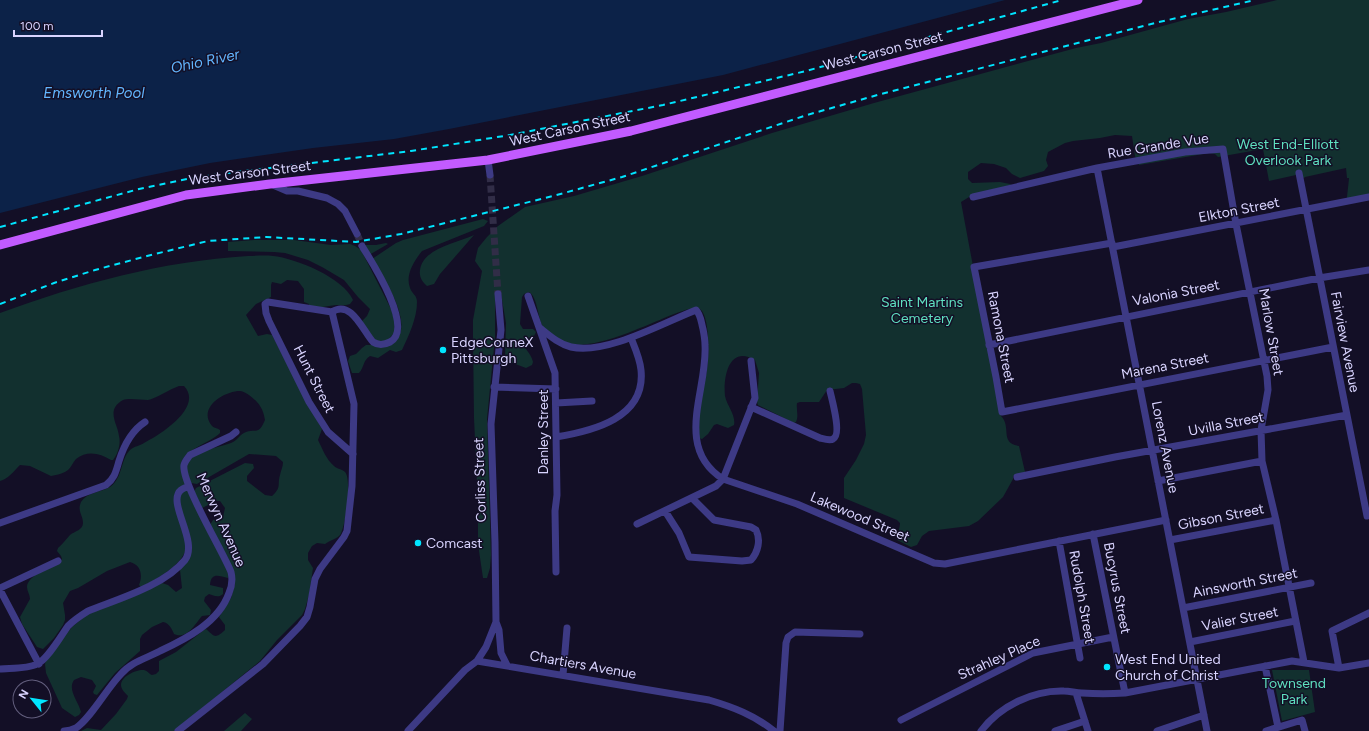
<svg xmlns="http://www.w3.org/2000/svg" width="1369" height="731" viewBox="0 0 1369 731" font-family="Figtree,sans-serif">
	<rect width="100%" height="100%" fill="#130f26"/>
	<!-- green -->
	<path fill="#12302f" d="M1277 0H1369V195L1350 199 1347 198C1347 197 1349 180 1349 178H1347L1346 168 1305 177 1304 178 1296 175 1269 181 1263 149 1218 157 1215 154 1209 153 1139 165 1135 156 1132 136 1115 135 1100 138 1073 141 1065 143 1048 152 1046 160 1048 166 1044 171 1020 178 1012 174 1006 168 994 164 981 163 968 172V179L972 183 1000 182 1010 184 1011 185 974 194 961 202 1001 416C1012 427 999 443 1019 446L1025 472 1013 476V479L1003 497 978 521 969 526 929 531 922 536 917 545 911 547 897 540C896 536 900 529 900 523L897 520 844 498V478L856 460 864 444 866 435 862 389 860 384 856 383H852L844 388 827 390 819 402H800L797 403C796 410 799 416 796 422L794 423 758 405 757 402 759 373 755 360C729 345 723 377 725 396 727 406 736 415 734 425L728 428 717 424 714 425 708 434 702 439 699 438C699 430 699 421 699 413 701 395 707 377 708 359 709 349 709 316 700 309 686 300 600 358 563 342 557 339 545 331 542 325 538 317 537 296 529 292L524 294 522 297 520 324 523 329H533L536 332 534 336 525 340 523 342C524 349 531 353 533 362L532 365 526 368 507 361 505 358 506 323 501 294 495 299V337L487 419 491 555 490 568 487 578H483L478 544V504L474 418 473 336V320L482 271 475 261 478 248 487 237 498 226 525 207 574 196 642 176 772 133 874 103 1076 48 1101 43 1188 19 1226 12Z
		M483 219 488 221 484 226 422 251C414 261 405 275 410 288 412 294 417 295 417 302 417 318 409 335 402 350L396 352 390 350 378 358 370 356C363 360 364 368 359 373H352L348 361 350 356 356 354 362 348 366 345H373L398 338C411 317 383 278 372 259L396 243 403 240Z
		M474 235 440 274 434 284 427 286C422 282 419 277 420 270 423 248 457 243 474 235Z
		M254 240H294L331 245 350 244 355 246 361 250 392 311 394 319 395 332 386 342 376 341 367 329 362 321 367 316 370 309 358 297 344 280 322 267 308 260 285 253 274 252 228 251V242Z
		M386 243 388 244 369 255 365 245H376Z
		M248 256C256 256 265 255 273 256 295 258 344 278 353 300L350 304C345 306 341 305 336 305 326 306 320 309 309 307V304L304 302V289L298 281 287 280 281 284 272 282 271 285V297L256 304 246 315 258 336 267 334 272 335 306 401 322 429 318 440C323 450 326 459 334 466 337 469 342 469 345 472 352 479 346 526 340 535 337 539 330 540 325 544L317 543 312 546 308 553V560L313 568 309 595 305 609 302 615 277 640 260 661 174 731H81L87 728 101 730 116 714 127 699 128 696C125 693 121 689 121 685 121 676 137 669 144 670 148 671 149 674 152 675L156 674 159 671V661L176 652 204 630 206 629C215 637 215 639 225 630V625L219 617 231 598 235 584 234 575 228 558 210 525 213 520 223 517 225 508 220 501H216L202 508 194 492 196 488 245 463 253 464 254 468 247 476V481L265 495 272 496C282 487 277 485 280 475 281 470 283 467 283 462L276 456 249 454 197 484 191 483C172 452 212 450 231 443 237 441 240 434 246 432 257 428 258 436 265 420 264 415 263 410 260 406 257 401 246 391 240 391 224 391 197 408 212 426 214 428 217 428 220 430V433C211 443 180 450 181 467 182 473 185 479 187 485L179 489C175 498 176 506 179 516 181 525 185 534 186 543 189 562 156 579 142 587H141L139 585C143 575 141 565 130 562L107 571 78 588 70 591 63 603 65 615V620L63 625 54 638 43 649 37 647 22 624 20 617 30 599C30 595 27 591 27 587 27 576 51 566 59 562L62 559 61 556 57 551 58 548C63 544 66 539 70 535 75 531 83 530 83 523 83 515 77 511 81 502 86 493 101 492 110 487 123 478 120 460 130 450 134 446 140 446 144 443 160 435 204 407 184 386H179C170 389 155 399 148 400 141 400 129 398 123 400 105 410 118 424 119 436 121 444 118 454 113 460H111C100 453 87 450 76 459 73 462 72 466 69 469 65 473 57 475 51 476L30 466 20 465C14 471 8 479 0 481V313C79 284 163 261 248 256Z
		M189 488 230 575 228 578C219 576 211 572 210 585L223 588V594C219 598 214 596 209 594L205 597 204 601 211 610 210 615 202 616C195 624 187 640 174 634 172 629 169 623 163 622L152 627 142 635 140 639V651L115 673 97 695 94 694 93 692 96 686 92 680 81 677 74 680C67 690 79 702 81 712L79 715 75 717 62 708 46 673 45 664 46 660 72 627 88 614 162 583 168 585 176 592 182 588 180 570 187 559 180 508V493Z
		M1272 670H1309L1315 712 1282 721Z
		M245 713 252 719 241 731H224Z"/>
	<!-- water -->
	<path fill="#0c2248" d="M0 0H1005L723 75 449 129 394 139 313 148 210 163 142 177 0 213Z"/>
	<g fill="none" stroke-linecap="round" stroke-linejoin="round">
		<!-- minor-tunnel -->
		<path stroke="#312d47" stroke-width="7" stroke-dasharray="7 3.5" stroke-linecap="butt" d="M490 175 498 294
			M357 234 362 246"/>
		<!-- minor -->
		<path stroke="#3d3a85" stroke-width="7" d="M488 160 490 175
			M1097 168 1207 731
			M1299 173 1367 516
			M273 185 287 191H298L327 198 338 204 345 211 357 234
			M973 197 1097 168 1185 152 1223 149 1236 224 1267 376 1268 390 1261 430 1262 461 1276 520 1304 662
			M1112 243 974 267 996 377 1002 412 1333 347
			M1113 247 1369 197
			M528 296 555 373 557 495 555 511 556 572
			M332 312 268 302 265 304 266 313 269 321 309 402 328 432 353 454
			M540 328C550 336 559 344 571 347 606 355 663 323 696 310 701 315 701 322 703 329 704 334 705 340 705 345 708 390 673 447 723 479L797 504 934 563 945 564 1166 520
			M989 345 1319 278 1369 270
			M494 387 556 389
			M556 403 592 401
			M751 407 820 438C824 439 830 441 833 439 842 435 832 400 830 391
			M556 437C593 431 646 418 641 370 640 359 635 348 631 338
			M1017 477 1115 457 1347 415
			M1158 481 1262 461
			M665 511 679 533 689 557 742 561 751 560C758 552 761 540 756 530L751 527 714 520 692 498
			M0 523 106 485C115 478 116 471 119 461 124 445 131 431 145 422
			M637 524 716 486 723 479 755 398 751 361
			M1093 534 1125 693
			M1170 540 1276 520
			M1059 541 1080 658
			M0 588 58 561
			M0 590 39 664
			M1183 608 1311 583
			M496 622 499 630 501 653 507 665
			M1190 642 1295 621
			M477 661 486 647 496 622 495 542 491 424 501 330 498 294
			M1265 666 1278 727
			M1339 668 1332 631 1369 613
			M0 669C10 668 28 669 37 664 47 660 61 636 68 626 74 620 80 616 88 611 118 599 164 586 185 560 199 541 166 502 181 490 183 488 187 487 189 486
			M563 675 567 628
			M1076 693 1088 731
			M901 720 1033 653 1113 637
			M64 731C68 731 72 730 76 728 91 718 107 688 121 674 131 662 147 658 160 651 186 639 219 622 229 593 232 586 233 580 231 572 223 552 181 482 184 465 185 461 188 458 190 455L231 436 236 432
			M178 731 263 664 300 626 307 617 310 607 315 579 320 569 344 537 347 531 352 486 354 404 332 312C351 299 363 331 373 342 379 346 384 345 390 342 415 329 372 262 362 246
			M408 731 465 670 477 661 709 700C733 707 754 715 774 731
			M780 731 786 643 788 637 795 632 860 634
			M981 731C1000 706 1033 690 1064 691 1070 691 1076 693 1082 693 1096 694 1110 694 1125 693L1292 661 1339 668 1369 663
			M1055 731 1085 721
			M1157 731 1204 715
			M1266 731 1302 720 1305 731"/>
		<!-- major -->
		<path stroke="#c25bff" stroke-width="9" d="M0 245 186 195 270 184 488 160 631 131 1138 0"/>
		<!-- rail -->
		<path stroke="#00e5ff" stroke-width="2" stroke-dasharray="6 5" stroke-linecap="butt" d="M0 227 139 189 187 179 228 173 411 151 510 135 663 105 806 71 1062 0
			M0 304 54 283 95 270 147 256 208 241 266 237 356 242 401 234 553 196 622 177 807 115 881 94 1155 23 1255 0"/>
	</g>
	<!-- markers -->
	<g fill="#00e5ff" stroke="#130f26" stroke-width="1.5">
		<circle cx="443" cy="350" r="4"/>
		<circle cx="418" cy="543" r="4"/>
		<circle cx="1107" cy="667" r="4"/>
	</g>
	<g text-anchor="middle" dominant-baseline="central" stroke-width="3" stroke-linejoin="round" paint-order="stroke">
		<!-- street labels -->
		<g font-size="14" fill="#d9d4ff" stroke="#130f26">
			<text transform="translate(883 51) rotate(-14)">West Carson Street</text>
			<text transform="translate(570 129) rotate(-12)">West Carson Street</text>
			<text transform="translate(1158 146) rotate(-9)">Rue Grande Vue</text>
			<text transform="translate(250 173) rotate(-7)">West Carson Street</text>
			<text transform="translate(1239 210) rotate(-11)">Elkton Street</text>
			<text transform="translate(1176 293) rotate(-11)">Valonia Street</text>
			<text transform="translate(1271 332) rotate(80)">Marlow Street</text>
			<text transform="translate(1001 337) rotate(79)">Ramona Street</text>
			<text transform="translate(1345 342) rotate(79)">Fairview Avenue</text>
			<text transform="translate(1165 366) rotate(-11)">Marena Street</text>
			<text transform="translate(314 379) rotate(63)">Hunt Street</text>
			<text transform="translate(1226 424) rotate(-11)">Uvilla Street</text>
			<text transform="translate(543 432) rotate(-90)">Danley Street</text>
			<text transform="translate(1165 447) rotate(79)">Lorenz Avenue</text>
			<text transform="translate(480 480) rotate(-92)">Corliss Street</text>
			<text transform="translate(860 517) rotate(23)">Lakewood Street</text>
			<text transform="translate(1221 517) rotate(-11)">Gibson Street</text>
			<text transform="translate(221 520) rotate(66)">Merwyn Avenue</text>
			<text transform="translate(1245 583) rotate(-11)">Ainsworth Street</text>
			<text transform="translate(1117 588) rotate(79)">Bucyrus Street</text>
			<text transform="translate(1082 597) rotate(80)">Rudolph Street</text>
			<text transform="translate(1240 619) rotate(-11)">Valier Street</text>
			<text transform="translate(999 658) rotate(-24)">Strahley Place</text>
			<text transform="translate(583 665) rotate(10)">Chartiers Avenue</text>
		</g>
		<!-- park labels -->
		<g font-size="14" fill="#5fe0c0" stroke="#130f26">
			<text x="1288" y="144">West End-Elliott<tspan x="1288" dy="16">Overlook Park</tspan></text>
			<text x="922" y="302">Saint Martins<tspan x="922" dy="16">Cemetery</tspan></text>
			<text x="1294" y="683">Townsend<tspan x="1294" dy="16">Park</tspan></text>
		</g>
		<!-- poi labels -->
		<g font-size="14" fill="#d9d4ff" stroke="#130f26" text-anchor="start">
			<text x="451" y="342">EdgeConneX<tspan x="451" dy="16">Pittsburgh</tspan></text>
			<text x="426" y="543">Comcast</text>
			<text x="1115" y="659">West End United<tspan x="1115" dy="16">Church of Christ</tspan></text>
		</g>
		<!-- water labels -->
		<g font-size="15" font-style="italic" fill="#62b6ff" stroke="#130f26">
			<text transform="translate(205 61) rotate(-12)">Ohio River</text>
			<text x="94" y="93">Emsworth Pool</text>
		</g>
	</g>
	<!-- north arrow -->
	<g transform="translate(32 699) rotate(300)"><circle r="19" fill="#130f26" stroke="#625e7d"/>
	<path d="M0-3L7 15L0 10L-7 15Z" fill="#00e5ff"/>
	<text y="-6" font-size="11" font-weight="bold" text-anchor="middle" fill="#d9d4ff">N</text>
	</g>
	<!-- scale -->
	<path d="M14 30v6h88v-6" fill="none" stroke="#d9d4ff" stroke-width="2"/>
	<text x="20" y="30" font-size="12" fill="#d9d4ff" stroke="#130f26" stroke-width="3" paint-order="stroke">100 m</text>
</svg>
